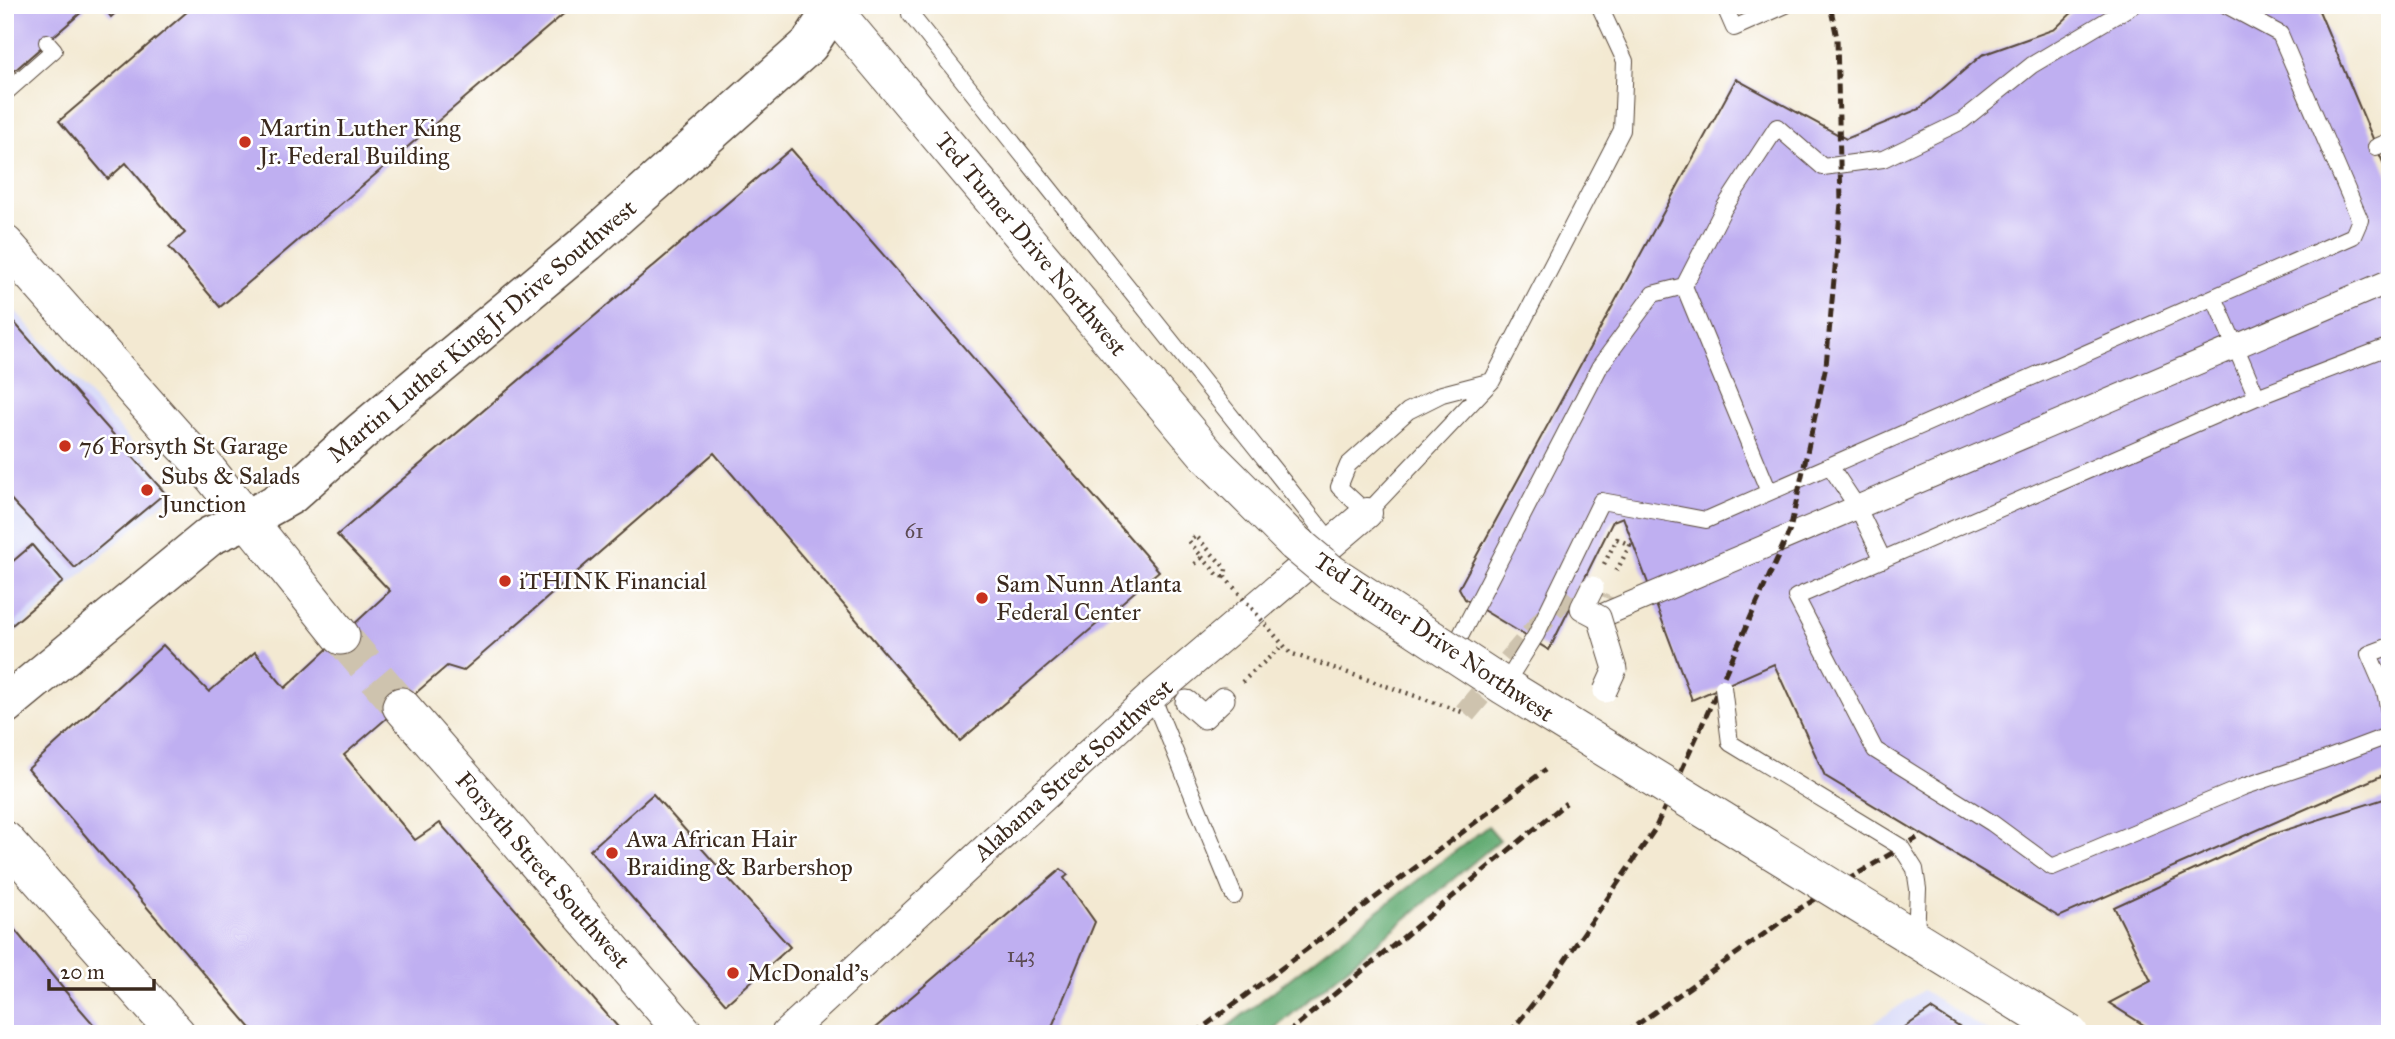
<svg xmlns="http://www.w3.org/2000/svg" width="2395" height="1039" viewBox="0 0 2395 1039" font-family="'IM FELL Great Primer',serif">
	<rect width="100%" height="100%" fill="#fff"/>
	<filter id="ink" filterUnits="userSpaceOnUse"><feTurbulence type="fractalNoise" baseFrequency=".0143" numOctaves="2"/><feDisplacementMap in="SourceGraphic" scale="14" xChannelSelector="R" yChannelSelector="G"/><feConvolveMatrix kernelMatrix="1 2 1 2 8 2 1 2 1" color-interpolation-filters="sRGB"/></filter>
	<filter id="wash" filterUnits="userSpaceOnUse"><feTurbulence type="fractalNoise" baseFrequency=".00686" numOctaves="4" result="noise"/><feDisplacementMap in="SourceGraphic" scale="28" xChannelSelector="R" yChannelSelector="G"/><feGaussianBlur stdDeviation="1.57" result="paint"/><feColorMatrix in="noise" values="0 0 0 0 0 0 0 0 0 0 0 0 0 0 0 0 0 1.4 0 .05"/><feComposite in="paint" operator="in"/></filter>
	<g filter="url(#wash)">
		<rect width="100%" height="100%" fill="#f3e9d2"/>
		<!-- built -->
		<path fill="#d6d8f8" d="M5 299 175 492 5 641Z
			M1923 990 1992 1034H1857Z"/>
		<!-- forest -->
		<path fill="#63ac73" stroke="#4f6b48" stroke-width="2" d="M1488 826 1500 840 1268 1034H1218Z"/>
		<g id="blocks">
			<!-- building -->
			<path fill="#bfaff1" d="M5 5H82L85 9 5 79Z
				M102 5H124L111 17Z
				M195 5H574L220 307 169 247 185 233 126 163 108 179 59 121Z
				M2080 5 2317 6 2390 179V772L2059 917 1825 776 1774 664 1692 700 1623 517 1613 521 1549 650 1465 599 1459 588 1736 79 1846 139 1919 109 1982 55 2055 29Z
				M791 149 1159 571 960 741 714 453 463 671 447 666 344 755 415 840 440 823 624 1034H256L28 769 163 645 209 692 255 652 285 688 390 591 337 535Z
				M5 312 165 493 75 568 5 493Z
				M32 545 63 582 5 631V568Z
				M653 794 790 947 726 1004 590 850Z
				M2390 797V1034H2158L2109 1003 2151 981 2114 907 2270 835Z
				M1061 869 1068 875 1064 878 1095 922 1049 1034H868Z
				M5 918 75 1003 102 1034H5Z
				M1931 1009 1970 1034H1895Z"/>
		</g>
	</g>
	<g filter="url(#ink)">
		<use href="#blocks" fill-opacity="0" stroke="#574739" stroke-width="2"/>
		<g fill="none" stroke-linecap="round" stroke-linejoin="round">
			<!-- pedestrian-tunnel -->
			<path stroke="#cec3ae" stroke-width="23" stroke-dasharray="23 11" stroke-linecap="butt" d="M1465 713 1571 588 1601 603 1605 594"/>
			<!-- tertiary-tunnel -->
			<path stroke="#cec3ae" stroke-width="37" stroke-dasharray="37 18" stroke-linecap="butt" d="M341 636 401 706"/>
			<!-- service casing -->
			<g stroke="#574739" stroke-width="18">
				<path id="service" d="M920 5 910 14 1333 544
					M1724 5 1734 28 1786 5
					M5 93 54 50 47 42
					M2376 147 2390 141
					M2214 297 2257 397
					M2390 346 2257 397 1796 597 1875 750 1992 823 2052 867 2243 787 2321 761 2390 735
					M1492 381 1442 394 1408 411 1348 465 1339 487 1367 513 1492 381 1622 130 1625 61 1599 5
					M1830 466 1858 508 1883 560
					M1769 492 1684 286 1724 208 1777 127 1823 167 1883 159 1962 121 2032 65 2133 5
					M1674 514 1706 520 2353 236 2360 220 2280 34 2226 5
					M2390 646 2369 654 2385 691 2390 717
					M1452 652 1600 366 1653 294 1684 286
					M1152 696 1234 896"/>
			</g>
			<!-- pedestrian casing -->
			<g stroke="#574739" stroke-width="25">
				<path id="pedestrian" d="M1599 617 2390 281
					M1187 702 1204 717 1223 699"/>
			</g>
			<!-- minor casing -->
			<g stroke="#574739" stroke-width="32">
				<path id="minor" d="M786 1034 1152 696 1367 513"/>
			</g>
			<!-- tertiary casing -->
			<g stroke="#574739" stroke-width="39">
				<path id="tertiary" d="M829 5 1208 456 1295 543
					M5 244 178 439 206 468 341 636
					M401 706 685 1034
					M5 840 177 1034"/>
			</g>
			<!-- secondary casing -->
			<g stroke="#574739" stroke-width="41">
				<path id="secondary" d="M5 705 210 536 248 519 291 495 361 432 587 243 809 45 835 5"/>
			</g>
			<!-- path -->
			<path stroke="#574739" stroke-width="4.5" stroke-dasharray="2 5" stroke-linecap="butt" d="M1202 557 1218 575 1225 577
				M1604 564 1617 539 1630 545 1615 574
				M1242 682 1283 645"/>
			<!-- service -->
			<use href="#service" stroke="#fff" stroke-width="16"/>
			<!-- pedestrian -->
			<use href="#pedestrian" stroke="#fff" stroke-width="23"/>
			<!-- minor -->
			<use href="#minor" stroke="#fff" stroke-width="30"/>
			<!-- tertiary -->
			<use href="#tertiary" stroke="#fff" stroke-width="37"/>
			<!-- secondary -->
			<use href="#secondary" stroke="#fff" stroke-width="38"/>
			<!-- rail -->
			<path stroke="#3b2a1e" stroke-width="5" stroke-dasharray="10 5" stroke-linecap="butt" d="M1194 1034 1545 770
				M1286 1034 1566 803
				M1509 1034 1550 982 1655 829 1790 530 1826 366 1841 203 1837 38 1830 5
				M1624 1034 1799 909 1917 838"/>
			<!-- service-bridge casing -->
			<g stroke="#574739" stroke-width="18" stroke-linecap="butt">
				<path id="service-bridge" d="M1504 686 1536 635 1601 501 1674 514
					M1723 687 1730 743 1901 847 1915 869 1918 889 1916 938"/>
			</g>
			<!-- pedestrian-bridge casing -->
			<g stroke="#574739" stroke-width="25" stroke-linecap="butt">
				<path id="pedestrian-bridge" d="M1592 588 1582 608 1599 617 1615 669 1605 691"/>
			</g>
			<!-- tertiary-bridge casing -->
			<g stroke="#574739" stroke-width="39" stroke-linecap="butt">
				<path id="tertiary-bridge" d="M1295 543 1331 573 1504 686 2070 1034"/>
			</g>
			<!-- path-bridge -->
			<path stroke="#574739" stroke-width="4.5" stroke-dasharray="2 5" stroke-linecap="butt" d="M1195 564 1202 557 1189 541 1196 536 1226 569 1225 577 1290 653 1465 713"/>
			<!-- service-bridge -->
			<use href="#service-bridge" stroke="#fff" stroke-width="16"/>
			<!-- pedestrian-bridge -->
			<use href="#pedestrian-bridge" stroke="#fff" stroke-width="23"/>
			<!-- tertiary-bridge -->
			<use href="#tertiary-bridge" stroke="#fff" stroke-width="37"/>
		</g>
	</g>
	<!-- markers -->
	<g fill="#c8321e" stroke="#fff" stroke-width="2.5">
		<circle cx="245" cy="142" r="7"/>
		<circle cx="65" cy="446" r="7"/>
		<circle cx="147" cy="490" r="7"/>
		<circle cx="505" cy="581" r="7"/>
		<circle cx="982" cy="598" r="7"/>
		<circle cx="612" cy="853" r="7"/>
		<circle cx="733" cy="973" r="7"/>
	</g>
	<g text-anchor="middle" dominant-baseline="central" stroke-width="5" stroke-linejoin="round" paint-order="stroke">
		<!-- number labels -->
		<g font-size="21" fill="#5c4b53">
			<text x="914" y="531">61</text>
			<text x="1021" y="955">143</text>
		</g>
		<!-- poi labels -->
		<g font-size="24" fill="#3b2a1e" stroke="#fff" text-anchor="start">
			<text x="259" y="128">Martin Luther King<tspan x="259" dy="28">Jr. Federal Building</tspan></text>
			<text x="79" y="446">76 Forsyth St Garage</text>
			<text x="161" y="476">Subs &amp; Salads<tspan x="161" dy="28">Junction</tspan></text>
			<text x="519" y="581">iTHINK Financial</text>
			<text x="996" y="584">Sam Nunn Atlanta<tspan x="996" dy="28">Federal Center</tspan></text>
			<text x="626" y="839">Awa African Hair<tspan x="626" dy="28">Braiding &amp; Barbershop</tspan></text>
			<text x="747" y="973">McDonald's</text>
		</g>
		<!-- street labels -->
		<g font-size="24" fill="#3b2a1e" stroke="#fff">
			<text transform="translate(1031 244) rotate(50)">Ted Turner Drive Northwest</text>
			<text transform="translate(482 331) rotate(-40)">Martin Luther King Jr Drive Southwest</text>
			<text transform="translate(1434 637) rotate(34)">Ted Turner Drive Northwest</text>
			<text transform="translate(1073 770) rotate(-42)">Alabama Street Southwest</text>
			<text transform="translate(543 870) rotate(49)">Forsyth Street Southwest</text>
		</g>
	</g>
	<!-- margin -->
	<rect width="2395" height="1039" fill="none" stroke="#fff" stroke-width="28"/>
	<!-- scale -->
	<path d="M49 979v10h105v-10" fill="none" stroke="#3b2a1e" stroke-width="3.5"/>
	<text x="60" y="979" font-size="21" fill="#3b2a1e" stroke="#ffffff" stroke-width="5" paint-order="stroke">20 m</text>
</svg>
